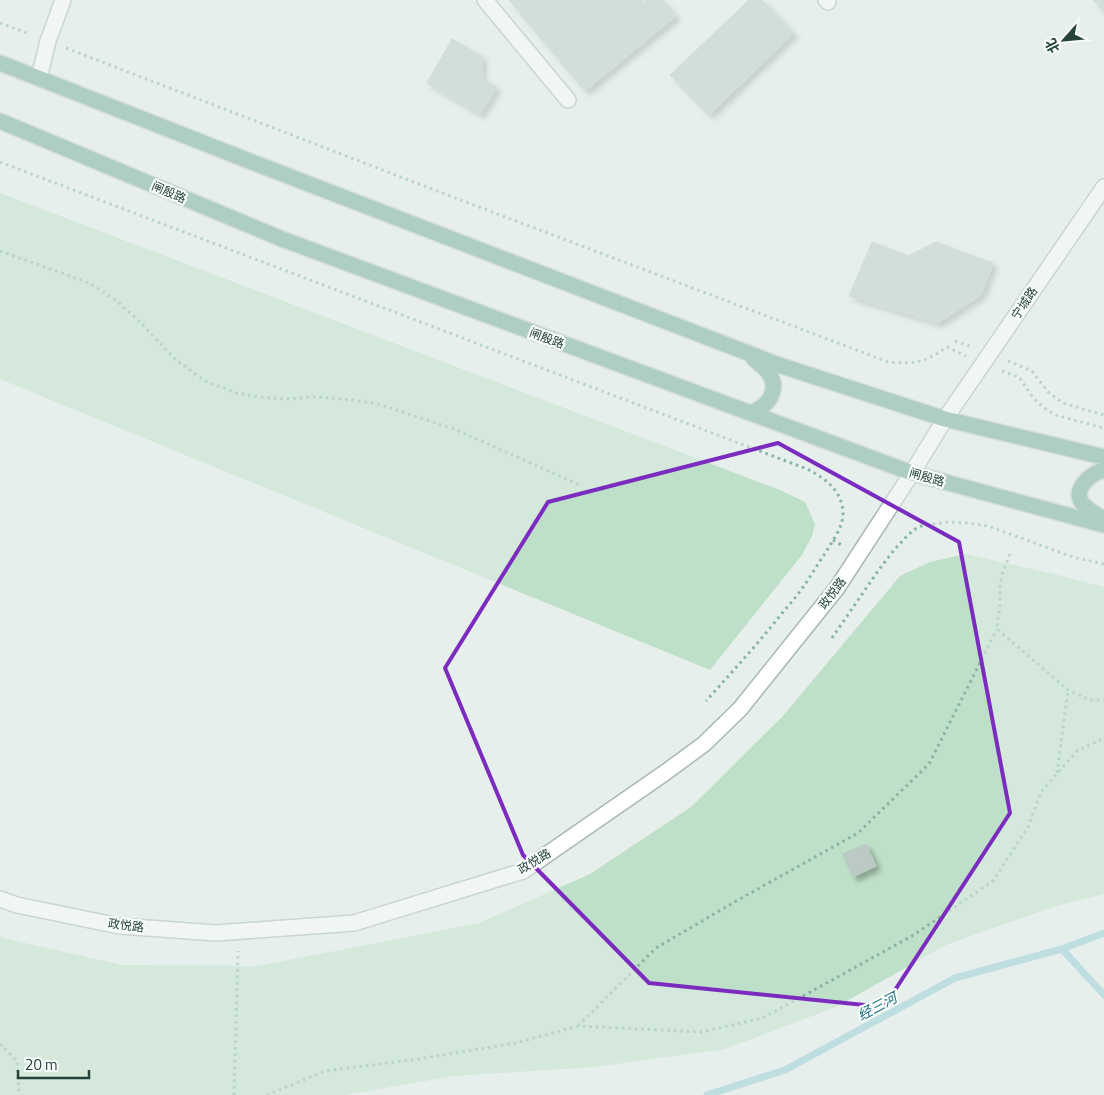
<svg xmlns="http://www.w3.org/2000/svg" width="1104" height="1095" viewBox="0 0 1104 1095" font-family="'Titillium Web','Noto Sans SC',sans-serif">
	<defs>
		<filter id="shadow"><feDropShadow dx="4.5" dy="4.5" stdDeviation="2.5" flood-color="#0004"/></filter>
	</defs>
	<rect width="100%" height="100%" fill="#e6efeb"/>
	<!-- green -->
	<path fill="#bfe0c8" d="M0 193 780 490 805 502 815 524 812 536 802 555 710 670 0 379Z
		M966 554 1062 576 1104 587V894L1056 906 948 944 836 1007 725 1049 595 1067 454 1076 344 1095H0V936L7 939 123 965 258 966 479 923 590 874 691 807 783 716 900 576 930 562Z"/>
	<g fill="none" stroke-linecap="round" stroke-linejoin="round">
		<!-- stream -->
		<path stroke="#8ec9d4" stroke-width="7" d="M1062 949 1104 995
			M707 1095 785 1070 955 978 1062 949 1104 933"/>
	</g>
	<!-- building -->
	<path fill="#bbcac4" stroke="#b8c9c2" filter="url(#shadow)" d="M509 0H642L644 2 647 0H663L676 16 585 91Z
		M749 0H762L794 33 709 115 670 75Z
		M1093 0H1104V11Z
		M452 39 482 56V78L497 87 480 114 427 83Z
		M872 242 908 256 936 242 993 263 981 295 938 323 849 296Z
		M866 844 876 866 853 877 843 854Z"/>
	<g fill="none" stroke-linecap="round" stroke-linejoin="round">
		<!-- minor casing -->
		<g stroke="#a8b8b2" stroke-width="18">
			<path id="minor" d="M485 0 568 100
				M826 0 828 2
				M39 78 48 41 63 0
				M0 899 17 905 119 926 216 933 354 923 523 871 666 772 704 744 740 709 837 588 912 473 945 419 1104 187"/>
		</g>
		<!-- major casing -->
		<g stroke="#c2cac8" stroke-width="18">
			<path id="major" d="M0 63 257 164 779 365 945 419 1104 457
				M0 121 282 239 912 473 1104 525
				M750 413C768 407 781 390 768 372 764 367 758 363 753 358
				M1104 470C1096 472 1089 477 1084 483 1070 501 1090 511 1104 519"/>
		</g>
		<!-- path -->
		<path stroke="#86b3a5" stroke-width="3" stroke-dasharray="2.5 4" stroke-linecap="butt" d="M0 23 30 34
			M66 48 450 196 888 362C915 364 924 363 947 347L966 356
			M0 162 807 469C825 478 843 491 843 514 843 528 831 543 824 555 816 567 809 579 801 590 794 600 786 608 779 617 756 646 731 673 706 701
			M0 251 84 281 99 289 118 302 141 323 175 359 205 381 237 393 259 397 282 399 317 397 352 400 378 404 454 429 580 485
			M955 341 972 347
			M1008 361 1032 371 1048 392 1063 403 1104 415
			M1002 371 1019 377 1034 399 1043 407 1055 415 1104 428
			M833 540 843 546
			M1010 554 1003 571 1000 584V605L997 629 1068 690 1090 700H1104
			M832 638 878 571 894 550 908 535 915 529 924 525 949 522 968 523 988 526 1073 557 1104 564
			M1057 773 1068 690
			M578 1026 656 948 738 900 858 833 929 764 997 629
			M0 1044 17 1061 19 1095
			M234 1095 238 951
			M267 1095 325 1071 418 1059 516 1043 578 1026 701 1032 763 1018 912 936 993 881 1028 827 1041 792 1077 751 1104 738"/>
		<!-- minor -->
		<use href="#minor" stroke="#fff" stroke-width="15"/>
		<!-- major -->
		<use href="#major" stroke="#6aa596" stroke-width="15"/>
	</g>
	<!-- marked area -->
	<path d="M0 0H1104V1095H0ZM778 443 959 542 1010 813 884 1007 649 983 523 855 445 668 548 502Z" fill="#e6efeb" fill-opacity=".55" fill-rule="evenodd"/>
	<path fill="none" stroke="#7b2cbf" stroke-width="4" stroke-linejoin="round" d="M778 443 959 542 1010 813 884 1007 649 983 523 855 445 668 548 502Z"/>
	<g text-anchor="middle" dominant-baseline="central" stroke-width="4.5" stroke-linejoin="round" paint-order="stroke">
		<!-- street labels -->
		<g font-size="12" fill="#24423a" stroke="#f7fbf9">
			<text transform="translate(169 192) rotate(23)">闸殷路</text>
			<text transform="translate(1024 303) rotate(-56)">宁城路</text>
			<text transform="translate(547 338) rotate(20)">闸殷路</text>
			<text transform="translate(927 477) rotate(16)">闸殷路</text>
			<text transform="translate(832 593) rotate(-53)">政悦路</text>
			<text transform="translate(534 861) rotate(-31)">政悦路</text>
			<text transform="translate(126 925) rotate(7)">政悦路</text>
		</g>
		<!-- water labels -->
		<g font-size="14" font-style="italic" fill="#1c6f80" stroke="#f7fbf9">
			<text transform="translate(877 1006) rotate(-28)">经三河</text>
		</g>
	</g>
	<!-- north arrow -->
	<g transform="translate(1064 40) rotate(243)" stroke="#f7fbf9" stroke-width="4" paint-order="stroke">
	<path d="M0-4L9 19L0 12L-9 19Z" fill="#24423a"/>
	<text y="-8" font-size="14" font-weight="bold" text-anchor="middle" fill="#24423a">北</text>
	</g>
	<!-- scale -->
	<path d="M18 1070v8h71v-8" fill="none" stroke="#24423a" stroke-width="2.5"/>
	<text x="25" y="1070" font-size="15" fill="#24423a" stroke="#f7fbf9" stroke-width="4" paint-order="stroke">20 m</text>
</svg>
